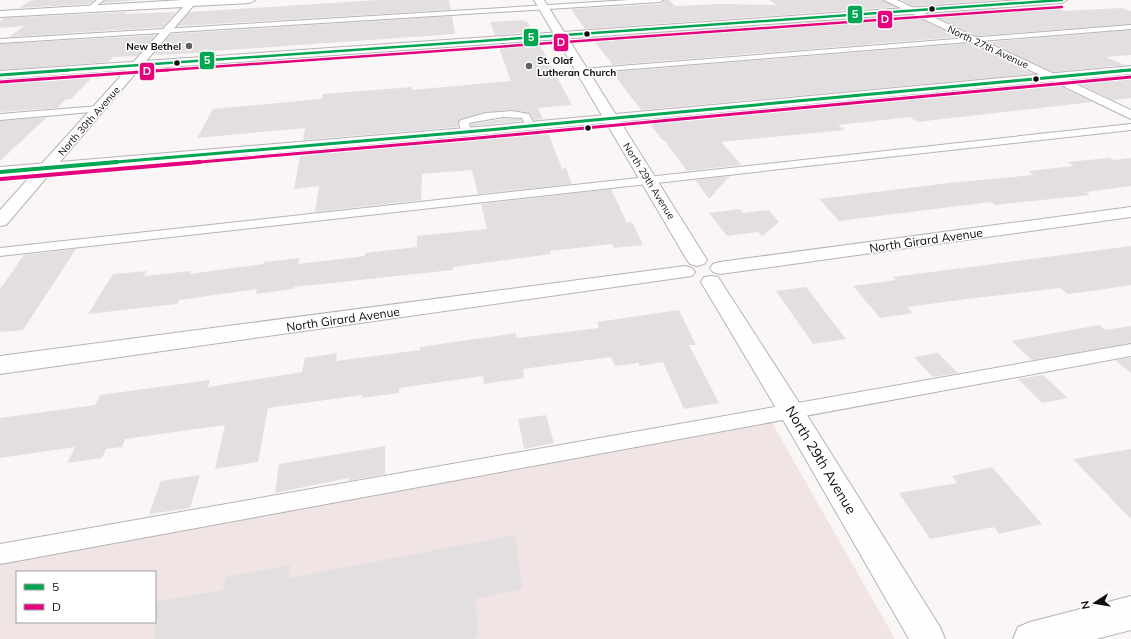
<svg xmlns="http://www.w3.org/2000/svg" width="1131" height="639" viewBox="0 0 1131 639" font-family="Mulish,sans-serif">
	<rect width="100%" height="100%" fill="#fbf6f6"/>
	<!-- built -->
	<path fill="#f0e4e4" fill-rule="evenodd" d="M771 421 895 639H0V548ZM17 572H155V622H17Z"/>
	<!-- building -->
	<path fill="#e3dfe0" d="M34 0H95L89 4 19 8 30 1Z
		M105 0H140L102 3Z
		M377 0H449L451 10 177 26 190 12Z
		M664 0H669L675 6 721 4 777 5 769 0H883L896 7 585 29 571 9 660 4Z
		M901 0H1000L913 6Z
		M1121 8 1131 11V24L977 36 930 14 1001 9V13L1059 9 1064 11Z
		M128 12 125 14 176 12 163 27 9 37 24 26 0 28V21L4 18Z
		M912 15 958 37 613 65 592 38Z
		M452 16 455 34 200 52 199 53 153 55 171 34Z
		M523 20 524 22 527 21 533 32 495 35 490 22Z
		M1131 30V55L1106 57 1125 65 1053 72 990 42Z
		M156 35 137 56 113 57 108 62 0 70V44Z
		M538 42 572 105 538 108 543 119 534 120 529 113 512 110 486 112 461 119 458 122V127L303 140 305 128 197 138 213 109 321 99 323 94 412 87V90L511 81 498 45Z
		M971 43 1033 74 641 110 612 72Z
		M96 74 71 99H66L57 108 0 112V80Z
		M1131 76V98L1113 100 1073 81Z
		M1052 83 1092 102 917 122 910 117 838 125 845 130 721 142 741 164 740 165 687 171 664 140H662L648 121Z
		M47 117 0 161V121Z
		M503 119H521L522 121 471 126V124Z
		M547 130 562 169 566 168 572 184 478 194 472 170 422 174 421 200 315 212 319 186 294 189 301 152Z
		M1109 158 1113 160 1131 158V186L1086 192 1090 195 995 205 991 202 839 221 819 199 949 183 1033 175 1028 171 1074 166 1067 162Z
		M730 176 709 199 695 180Z
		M611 189 627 223 632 222 643 245 614 248 612 244 550 251 551 254 453 267V270L294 287 293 289 256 294 257 289 179 300 177 304 88 314 113 274 147 271 144 276 191 271 189 274 264 264V262L300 258 298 264 365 256V253L417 247V236L487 229 481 204Z
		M740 209 743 213 769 210 779 222 762 236 758 232 727 236 709 213Z
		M1131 246V285L1099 290 1068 294 1060 288 967 299 907 307 913 313 880 318 853 286 896 280 893 277Z
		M76 249 23 330 0 332V289L24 255Z
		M806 287 813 296 846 339 813 344 776 291Z
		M679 310 696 345H689L719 403 684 409 663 362 639 366V363L615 366 611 357 523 369 524 378 484 384 483 376 399 388V393L361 398 362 395 268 408 258 462 215 469 225 425 125 439 122 447 106 449 102 458 67 463 75 447 0 458V418L95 405 100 395 210 380 208 387 302 372 305 358 337 353 336 361 420 350V347L516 333 517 338 599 328 597 322Z
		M1099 325 1106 330 1131 326V343L1032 360 1011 341Z
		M938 353 958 373 933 377 914 357Z
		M1131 358V373L1115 360Z
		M1043 375 1068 398 1042 403 1018 379Z
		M546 415 554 443 524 449 518 419Z
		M385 446V474L349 481V478L275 493 279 464Z
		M1131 449V519L1073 459Z
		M992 467 1042 524 999 534 994 527 930 539 899 493 957 483 952 476Z
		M200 475 190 508 149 514 161 481Z
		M515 535 523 589 475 599 479 635 475 636 476 639H155V602L223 590 226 577 290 565 288 578Z"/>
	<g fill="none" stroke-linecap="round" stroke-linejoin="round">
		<!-- service casing -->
		<g stroke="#b6b3b3" stroke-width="2">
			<path id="service" d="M97 0H104L91 10H87V8Z
				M629 0H663L660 2 0 43V39Z
				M1131 25V29L582 73 578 71 582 69Z
				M99 106 104 109 102 111 0 120V114Z
				M512 111 529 114 535 126 533 128H527L522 118 503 117 474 122 469 123 471 132 470 134 466 135 461 132 459 122 461 120 486 113Z
				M1131 124V130L0 256V248Z
				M1131 344V356L0 564V544Z"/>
		</g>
		<!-- minor casing -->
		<g stroke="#b6b3b3" stroke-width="2">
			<path id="minor" d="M183 0H255L250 3 193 6 6 225 0 226V210L183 7 0 17V11Z
				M534 0H544L707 260 704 264 697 266 690 264 687 260Z
				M884 0H897L1131 110V119Z
				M1131 207V217L720 274 713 272 710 268 713 264 720 262Z
				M685 266 692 268 695 272 692 276 0 374V356Z
				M711 276 718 277 800 404 940 627 945 639H909L782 418 701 282 704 277Z
				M1131 596V630L1096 639H1013L1018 627 1030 622Z"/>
		</g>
		<!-- tertiary casing -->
		<g stroke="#b6b3b3" stroke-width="2">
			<path id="tertiary" d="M1022 0H1067L1062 3 0 79V71Z
				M1131 66V74L466 136 0 177V167L466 128Z"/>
		</g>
		<!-- service -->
		<use href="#service" fill="#fefefe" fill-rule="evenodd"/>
		<!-- minor -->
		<use href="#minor" fill="#fefefe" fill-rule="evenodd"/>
		<!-- tertiary -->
		<use href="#tertiary" fill="#fefefe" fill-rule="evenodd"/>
		<!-- bus-1-far2 casing -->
		<g stroke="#fff" stroke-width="4">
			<path id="bus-1-far2" d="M55 71 1062 0
				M1119 71 1131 70"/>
		</g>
		<!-- bus-1-far1 casing -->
		<g stroke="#fff" stroke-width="5">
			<path id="bus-1-far1" d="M0 75 69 70
				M105 163 466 132 1130 70"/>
		</g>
		<!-- bus-1 casing -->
		<g stroke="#fff" stroke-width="6">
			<path id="bus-1" d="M0 172 117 162"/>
		</g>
		<!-- bus-2-far2 casing -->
		<g stroke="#fff" stroke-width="4">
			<path id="bus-2-far2" d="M154 71 1062 7"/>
		</g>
		<!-- bus-2-far1 casing -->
		<g stroke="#fff" stroke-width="5">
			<path id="bus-2-far1" d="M0 82 168 70
				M188 163 467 139 1131 77"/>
		</g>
		<!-- bus-2 casing -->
		<g stroke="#fff" stroke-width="6">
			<path id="bus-2" d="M1 179 200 162"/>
		</g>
		<!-- bus-1-far2 -->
		<use href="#bus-1-far2" stroke="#00a651" stroke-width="2.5"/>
		<!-- bus-1-far1 -->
		<use href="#bus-1-far1" stroke="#00a651" stroke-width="3"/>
		<!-- bus-1 -->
		<use href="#bus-1" stroke="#00a651" stroke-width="4"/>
		<!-- bus-2-far2 -->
		<use href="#bus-2-far2" stroke="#e5007d" stroke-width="2.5"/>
		<!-- bus-2-far1 -->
		<use href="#bus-2-far1" stroke="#e5007d" stroke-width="3"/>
		<!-- bus-2 -->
		<use href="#bus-2" stroke="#e5007d" stroke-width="4"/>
	</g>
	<!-- markers -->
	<g fill="#100e0e" stroke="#fff" stroke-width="1.5">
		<circle cx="932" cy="9" r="3.5"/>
		<circle cx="587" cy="34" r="3.5"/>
		<circle cx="177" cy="63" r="3.5"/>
		<circle cx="1036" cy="79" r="3.5"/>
		<circle cx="588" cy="128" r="3.5"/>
	</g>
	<g fill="#625f5f" stroke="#fff" stroke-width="1.5">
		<circle cx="189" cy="46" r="4"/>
		<circle cx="529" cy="66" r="4"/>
	</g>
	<g text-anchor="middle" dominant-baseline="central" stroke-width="3" stroke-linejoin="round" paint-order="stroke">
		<!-- far-poi labels -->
		<g font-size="10" font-weight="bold" fill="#100e0e" stroke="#fff" text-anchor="end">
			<text x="181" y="46">New Bethel</text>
			<text x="537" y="60" text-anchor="start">St. Olaf<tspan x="537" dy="12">Lutheran Church</tspan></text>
		</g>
		<!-- far-street labels -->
		<g font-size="10" fill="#100e0e" stroke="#fff">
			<text transform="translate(988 47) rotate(25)">North 27th Avenue</text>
			<text transform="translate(89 121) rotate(-49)">North 30th Avenue</text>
			<text transform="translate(649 181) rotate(58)">North 29th Avenue</text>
		</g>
		<!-- street labels -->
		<g font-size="12" fill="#100e0e" stroke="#fff">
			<text transform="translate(926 240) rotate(-8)">North Girard Avenue</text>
			<text transform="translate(343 319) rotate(-8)">North Girard Avenue</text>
		</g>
		<!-- near-street labels -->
		<g font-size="14" fill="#100e0e" stroke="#fff">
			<text transform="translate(821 460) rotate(59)">North 29th Avenue</text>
		</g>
	</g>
	<g stroke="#fff" stroke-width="1.5">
		<rect x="847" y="5" width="16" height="19" rx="4" fill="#00a651"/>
		<rect x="877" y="10" width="16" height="19" rx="4" fill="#e5007d"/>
		<rect x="523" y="28" width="16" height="19" rx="4" fill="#00a651"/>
		<rect x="553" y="33" width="16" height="19" rx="4" fill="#e5007d"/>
		<rect x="199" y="51" width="16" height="19" rx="4" fill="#00a651"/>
		<rect x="139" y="62" width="16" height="19" rx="4" fill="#e5007d"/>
	</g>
	<g font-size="11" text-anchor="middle" font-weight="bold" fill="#fff">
		<text x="855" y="18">5</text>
		<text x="885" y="23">D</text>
		<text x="531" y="41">5</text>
		<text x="561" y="46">D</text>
		<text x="207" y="64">5</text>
		<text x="147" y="75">D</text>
	</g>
	<!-- legend -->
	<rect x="16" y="571" width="140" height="52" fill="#ffffff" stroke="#9f9f9f"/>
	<rect x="24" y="584" width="20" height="6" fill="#00a651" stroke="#9f9f9f"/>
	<text x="52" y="591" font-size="12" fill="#100e0e">5</text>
	<rect x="24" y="604" width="20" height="6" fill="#e5007d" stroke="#9f9f9f"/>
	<text x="52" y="611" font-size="12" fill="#100e0e">D</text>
	<!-- north arrow -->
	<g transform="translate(1095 603) rotate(258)" stroke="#ffffff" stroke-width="3" paint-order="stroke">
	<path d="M0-3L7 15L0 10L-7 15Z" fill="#100e0e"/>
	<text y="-6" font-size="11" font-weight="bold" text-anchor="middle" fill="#100e0e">N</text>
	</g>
</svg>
